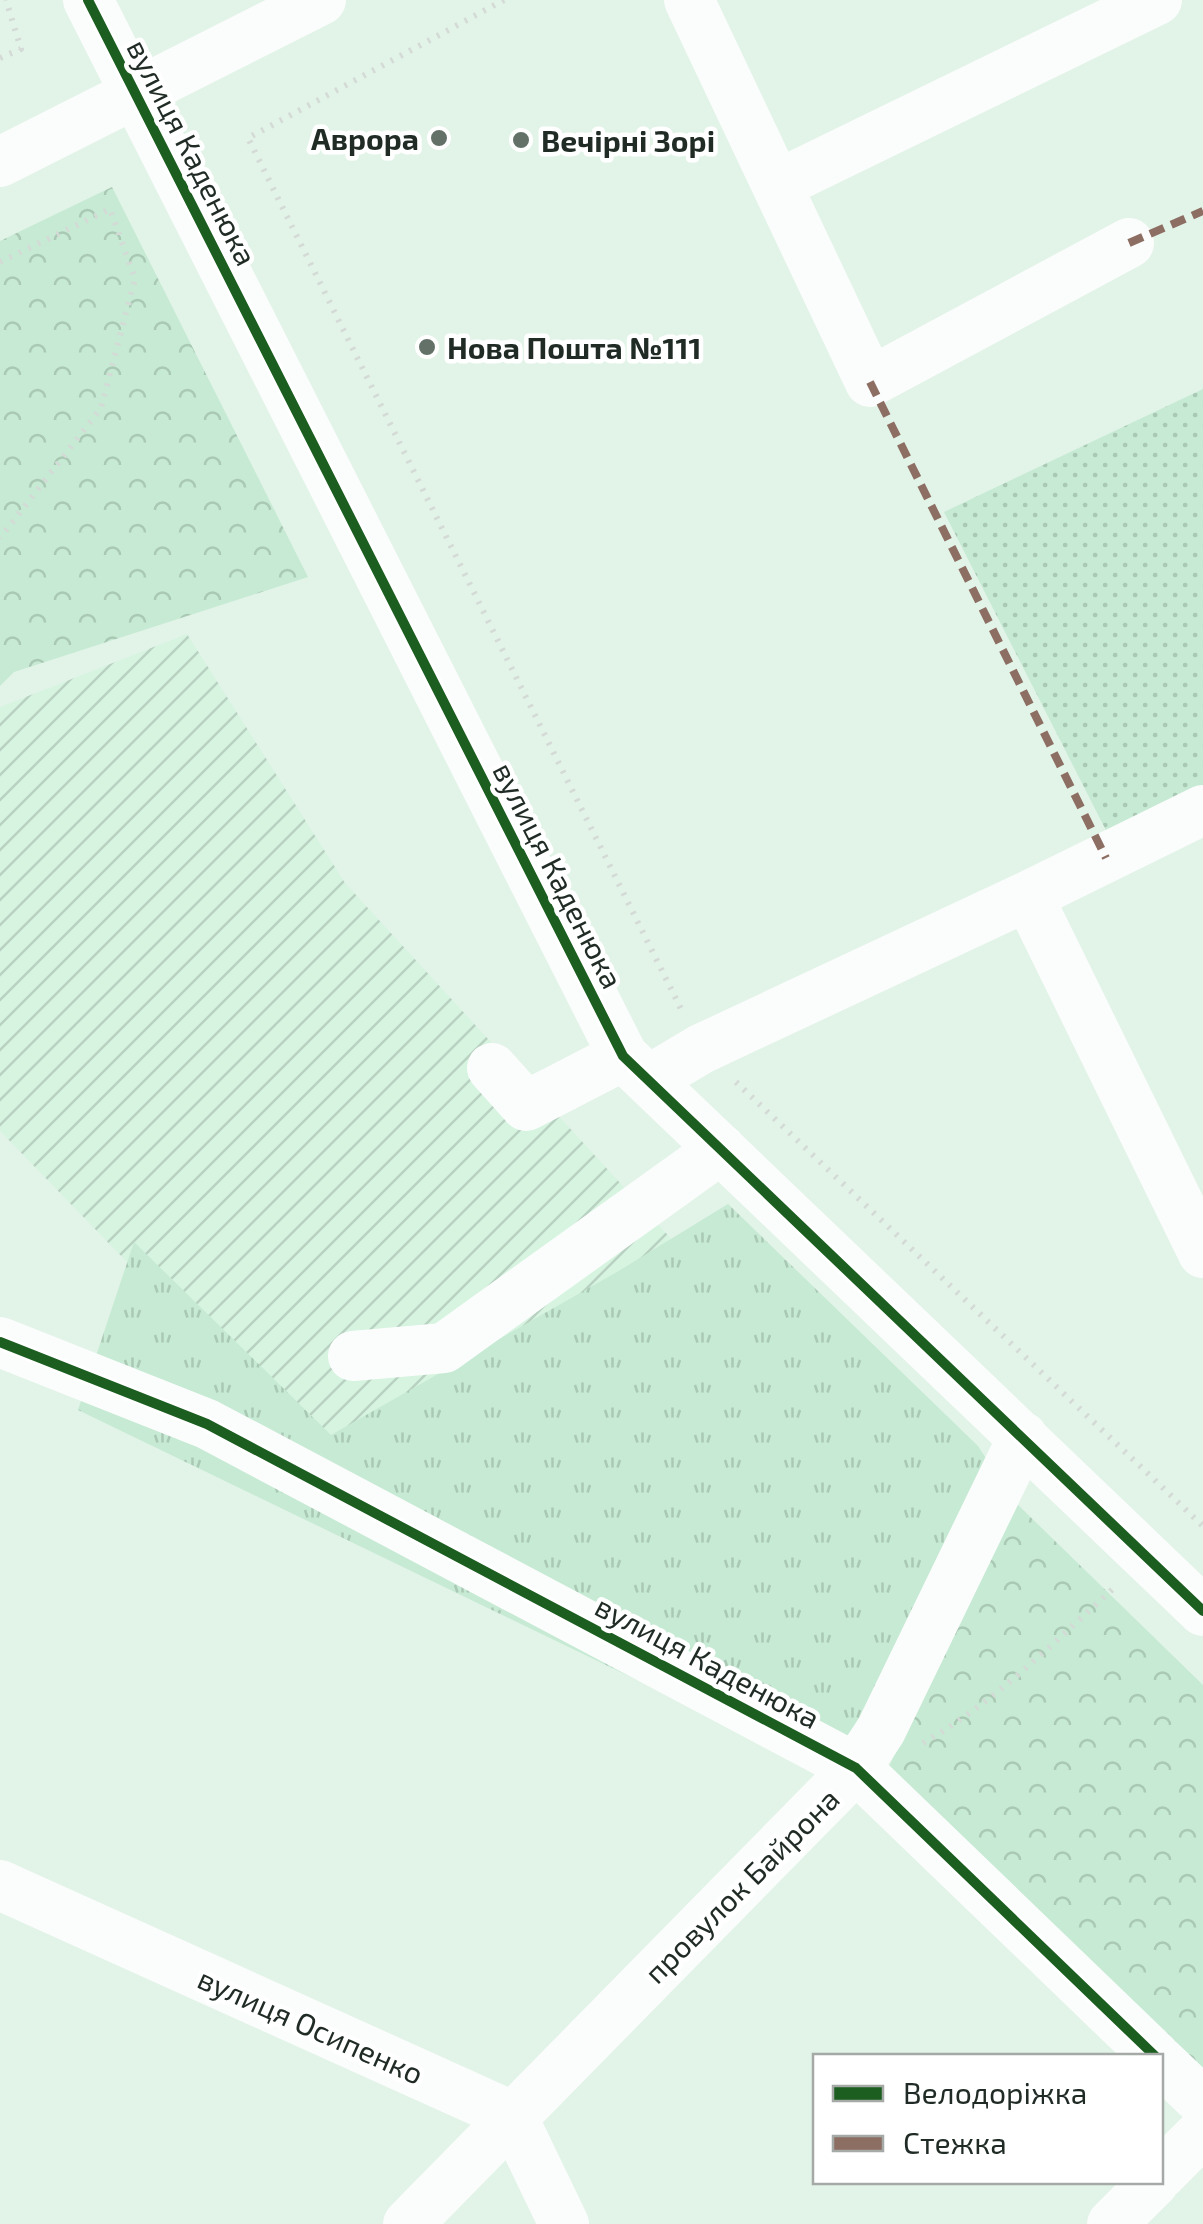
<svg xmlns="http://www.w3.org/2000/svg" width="1203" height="2224" viewBox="0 0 1203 2224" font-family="'Exo 2',sans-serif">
	<defs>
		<pattern id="industrial-furrows" width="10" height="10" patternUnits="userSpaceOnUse" patternTransform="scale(2.5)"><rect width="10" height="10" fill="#d7f4e1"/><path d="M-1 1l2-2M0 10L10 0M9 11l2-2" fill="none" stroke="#b8d1c1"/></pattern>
		<pattern id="grass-tufts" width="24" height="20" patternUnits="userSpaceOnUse" patternTransform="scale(2.5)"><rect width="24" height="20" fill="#c6ead3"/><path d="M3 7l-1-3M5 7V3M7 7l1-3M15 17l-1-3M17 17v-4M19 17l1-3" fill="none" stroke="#aac9b5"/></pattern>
		<pattern id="forest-crowns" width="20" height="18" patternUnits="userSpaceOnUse" patternTransform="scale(2.5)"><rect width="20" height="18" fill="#c6ead3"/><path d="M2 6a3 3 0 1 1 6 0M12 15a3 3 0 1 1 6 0" fill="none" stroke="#aac9b5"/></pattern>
		<pattern id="garden-dots" width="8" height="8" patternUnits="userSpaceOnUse" patternTransform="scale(2.5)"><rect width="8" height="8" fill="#c6ead3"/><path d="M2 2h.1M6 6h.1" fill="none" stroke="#aac9b5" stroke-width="1.8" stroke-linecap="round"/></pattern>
	</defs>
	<rect width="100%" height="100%" fill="#e2f3e8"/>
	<!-- industrial -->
	<path fill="url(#industrial-furrows)" d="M187 634 345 883 687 1256 317 1458 0 1131V707Z"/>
	<!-- grass -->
	<path fill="url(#grass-tufts)" d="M728 1204 978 1446 987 1460 861 1726 815 1766 78 1410 134 1242 331 1435 617 1272Z"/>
	<!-- forest -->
	<path fill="url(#forest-crowns)" d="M112 187 308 577 14 672 0 686V241Z
		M1015 1502 1203 1685V2074L885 1775Z"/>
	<!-- garden -->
	<path fill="url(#garden-dots)" d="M1203 389V803L1114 846 944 512Z"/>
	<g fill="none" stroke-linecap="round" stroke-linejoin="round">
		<!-- path -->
		<path stroke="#d4dad6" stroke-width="6" stroke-dasharray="2.5 8" stroke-linecap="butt" d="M504 0 248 138 683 1013
			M0 58 21 49 6 0
			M0 262 110 209 135 279 101 408 0 538
			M736 1082 1203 1526
			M923 1743C995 1702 1053 1643 1114 1588"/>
		<!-- minor -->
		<path stroke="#fbfdfc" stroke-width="50" d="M88 0 623 1056 1203 1611
			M689 0 870 382 1129 243
			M0 162 321 0
			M777 185 1157 0
			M1028 896 1203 810
			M492 1068 526 1106 623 1056
			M649 1080 701 1049 1028 896 1203 1253
			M0 1342 207 1424 856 1768 1155 2056
			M353 1356 444 1348 721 1149
			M0 1885 512 2116 564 2224
			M1160 2061 1203 2102
			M1160 2175 1203 2132
			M408 2224 856 1768 881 1730 1023 1437
			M1112 2224 1154 2182"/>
		<!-- quiet -->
		<path stroke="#8d6e63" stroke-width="8" stroke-dasharray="15 8" stroke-linecap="butt" d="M1129 243 1203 211
			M870 382 1106 858"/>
		<!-- cycleway casing -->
		<g stroke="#fff" stroke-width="16">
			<path id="cycleway" d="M88 0 623 1056 1203 1611
				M0 1342 207 1424 856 1768 1155 2056"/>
		</g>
		<!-- cycleway -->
		<use href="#cycleway" stroke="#1b5e20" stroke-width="10"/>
	</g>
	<!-- markers -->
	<g fill="#637169" stroke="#fff" stroke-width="4">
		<circle cx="439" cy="138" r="10"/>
		<circle cx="521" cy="140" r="10"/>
		<circle cx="427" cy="347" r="10"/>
	</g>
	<g text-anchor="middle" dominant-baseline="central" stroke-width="9" stroke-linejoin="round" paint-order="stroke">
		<!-- poi labels -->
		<g font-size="30" font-weight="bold" fill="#1f2b24" stroke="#fff" text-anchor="start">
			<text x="419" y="138" text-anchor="end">Аврора</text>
			<text x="541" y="140">Вечірні Зорі</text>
			<text x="447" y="347">Нова Пошта №111</text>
		</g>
		<!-- street labels -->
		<g font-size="30" fill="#1f2b24" stroke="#fff">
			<text transform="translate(193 152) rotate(63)">вулиця Каденюка</text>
			<text transform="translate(559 875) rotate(63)">вулиця Каденюка</text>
			<text transform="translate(708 1661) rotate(28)">вулиця Каденюка</text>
			<text transform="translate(741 1885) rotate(-45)">провулок Байрона</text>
			<text transform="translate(311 2025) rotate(24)">вулиця Осипенко</text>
		</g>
	</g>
	<!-- legend -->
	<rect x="813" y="2054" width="350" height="130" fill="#ffffff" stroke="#a5aaa7" stroke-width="2.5"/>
	<rect x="833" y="2086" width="50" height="15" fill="#1b5e20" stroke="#a5aaa7" stroke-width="2.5"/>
	<text x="903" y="2104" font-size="30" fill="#1f2b24">Велодоріжка</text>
	<rect x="833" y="2136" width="50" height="15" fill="#8d6e63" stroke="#a5aaa7" stroke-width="2.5"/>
	<text x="903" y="2154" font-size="30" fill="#1f2b24">Стежка</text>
</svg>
